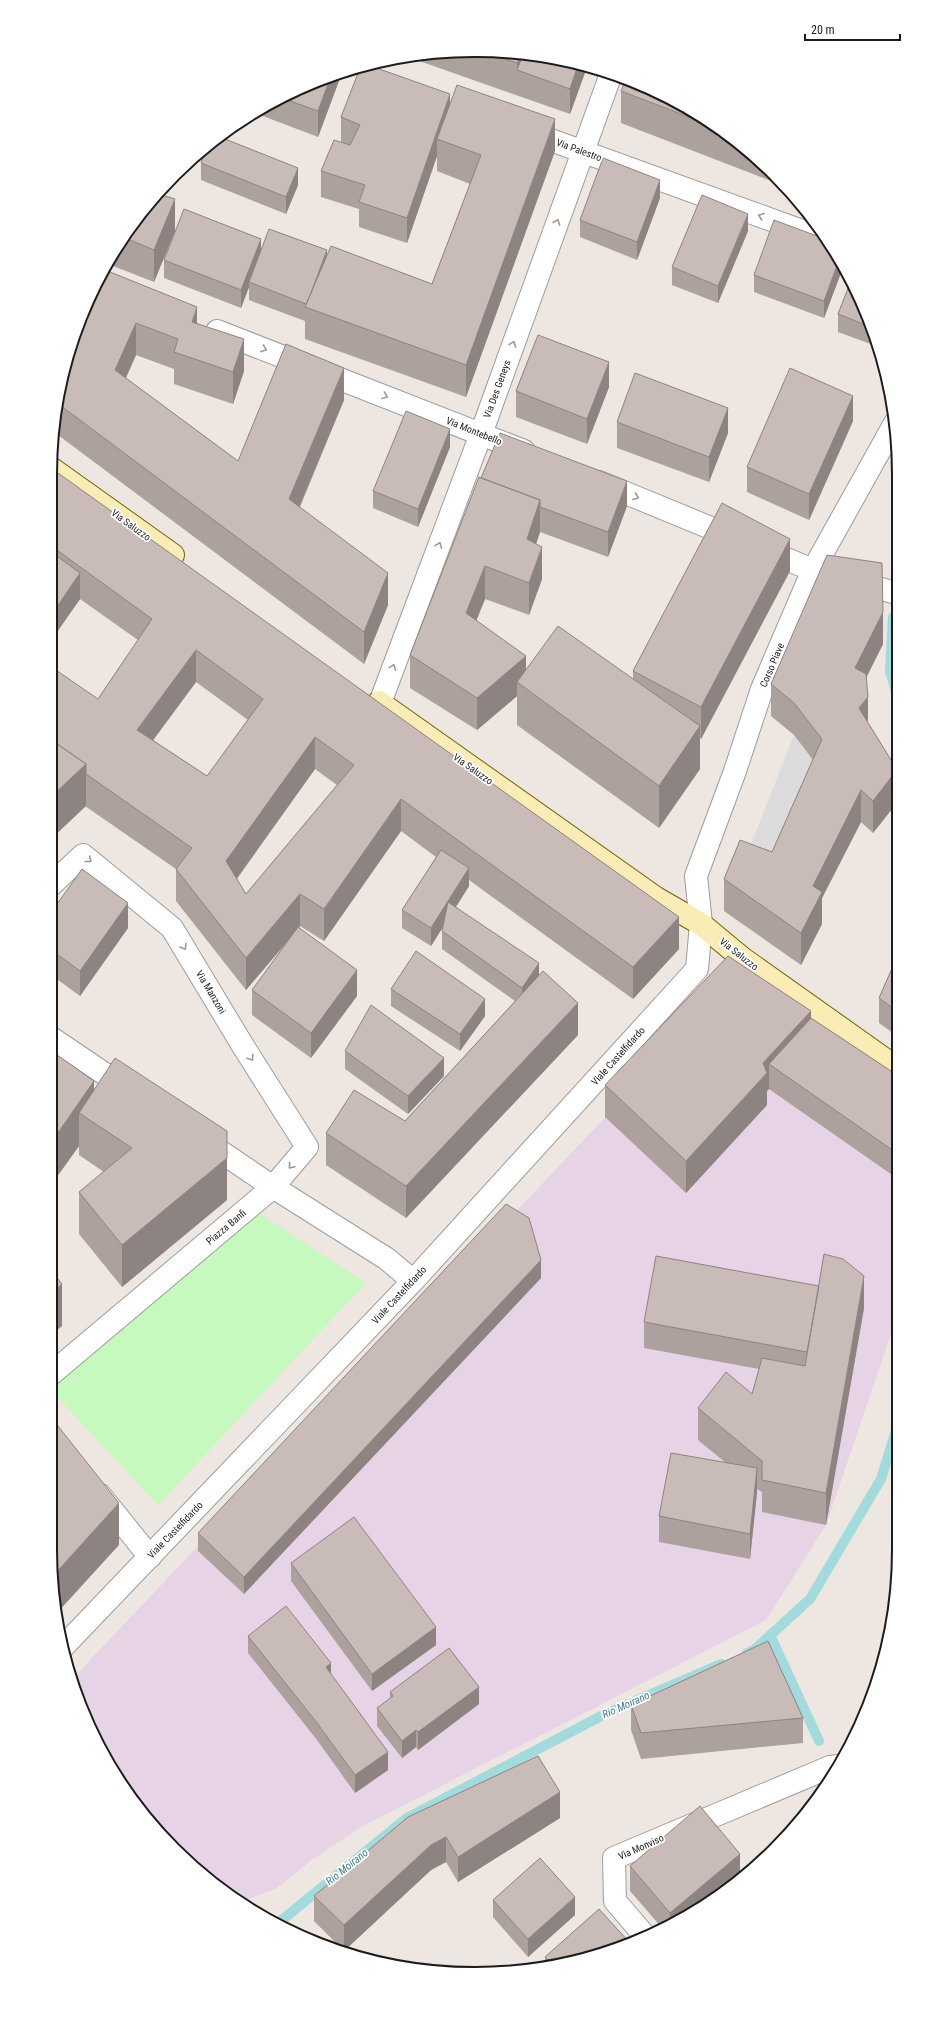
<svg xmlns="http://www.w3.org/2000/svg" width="949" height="2024" viewBox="0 0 949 2024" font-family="'Roboto Condensed',sans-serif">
	<rect width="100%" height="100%" fill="#ede6e1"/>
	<!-- industrial -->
	<path fill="#e6d3e6" d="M728 988 898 1101V1313L826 1525 766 1620 363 1826 313 1859 277 1888 241 1902 195 1869 155 1829 107 1762 71 1680Z"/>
	<!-- park -->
	<path fill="#c6f9bd" d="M257 1212 366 1283 158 1505 50 1389V1386Z"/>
	<!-- parking -->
	<path fill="#dcdcdc" d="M794 735 822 771 772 884 740 872Z"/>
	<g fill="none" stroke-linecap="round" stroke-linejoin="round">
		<!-- stream -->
		<path stroke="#a1dbdb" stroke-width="10" d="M893 617 890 671 896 691
			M770 1635 819 1741
			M747 1653 754 1650 810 1599 881 1479 899 1421
			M277 1924 407 1818 607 1713 721 1664"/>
		<!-- minor casing -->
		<g stroke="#9d9d9d" stroke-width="24">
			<path id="minor" d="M526 131 824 239
				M217 331 524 451
				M599 482 813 570 896 593
				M380 703 481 434 611 74
				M50 1037 130 1091
				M202 1139 273 1187 387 1259 413 1281
				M50 1375 273 1187 307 1147 243 1046 172 928 83 855 50 886
				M100 1495 150 1557
				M62 1648 413 1281 697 969 701 924 696 876 735 771 762 689 813 570 895 423
				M645 1936 615 1901 614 1858 830 1767 838 1766"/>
		</g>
		<!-- secondary casing -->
		<g stroke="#716305" stroke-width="24">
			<path id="secondary" d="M51 468 173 555
				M379 702 656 898 701 924 742 958 897 1068"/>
		</g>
		<!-- minor -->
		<use href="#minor" stroke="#fff" stroke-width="22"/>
		<!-- secondary -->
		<use href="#secondary" stroke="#f9ecb4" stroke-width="22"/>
	</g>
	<!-- wall -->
	<path fill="#ada19e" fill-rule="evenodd" d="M474 50 557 58 587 67 570 114 408 57Z
		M340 74V78L318 137 255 113 312 82Z
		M637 82 733 138 779 184 621 123V91Z
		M450 106 555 151 466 397 305 339V321L249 300V287L241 308 164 278V260L261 252 327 256 432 284 470 184 437 171V156L407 243 359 227V209L321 197V171L341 142V117Z
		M201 163 298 185 286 214 201 180Z
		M158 194 175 231 154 282 108 264 121 239Z
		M660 198 637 260 580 237V220Z
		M748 231 718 303 672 285V267Z
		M825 239 842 270 824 318 754 292V275Z
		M82 312 197 323 244 371 233 404 174 384V369L136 355 126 378 238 461 344 400 300 507 388 605 364 664 54 432 58 392Z
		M867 312 876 346 838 332V314Z
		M609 387 587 444 516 417V391Z
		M853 421 809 520 747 492V467Z
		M617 422 728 433 709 482 617 448Z
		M450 447 418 527 373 508V491Z
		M50 474 679 949 633 999 469 880V886L456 907 539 975 578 1035 406 1218 326 1165V1133L405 1121 515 1001 442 949V931L443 926 431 946 402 928V910L436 857 401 831 324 941 300 926 299 927 357 996 311 1058 252 1015V990L289 940 246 990 176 901V869L85 806 50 840 98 699 138 640 80 599 50 642ZM196 682 248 720 207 776 153 740ZM315 769 337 785 246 894 237 879Z
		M481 478 627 506 608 557 540 532 536 544 542 579 529 615 485 599 476 621 526 669 633 680V671L790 571 701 739 700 738V769L659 828 517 725V696L477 730 410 688V655Z
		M883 644 866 678 868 723 896 768 897 824 892 820V809L873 833 861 822 822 898V924L801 965 724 911V879L772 852 813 760 794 735 771 716V684Z
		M50 914 128 928 80 996 50 974Z
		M897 957V1036L879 1023V998Z
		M391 989 485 1016 460 1051 391 1006Z
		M811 1018 897 1075 898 1179 769 1089 767 1091V1105L686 1193 605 1117V1085Z
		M50 1050 94 1090 227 1200 122 1287 79 1234V1192L104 1172 79 1155V1146L53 1182 50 1181Z
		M345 1051 444 1076 408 1114 345 1069Z
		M541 1278 244 1594 198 1551V1533Z
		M864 1308 826 1525 762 1512V1492L757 1489 750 1559 659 1542V1516L726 1463 698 1440V1408L752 1394 759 1369 644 1348V1322Z
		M291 1563 436 1645 372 1691 291 1581Z
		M248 1636 331 1674 388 1770 355 1793 317 1740 248 1653Z
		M390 1692 479 1704 418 1750 416 1747 402 1758 377 1726V1708L390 1698Z
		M631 1705 803 1718V1743L641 1759 631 1730Z
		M408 1817 560 1818 458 1882 446 1862 431 1870 344 1951 314 1921V1896Z
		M630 1866 740 1879 687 1917 662 1928 630 1891Z
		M493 1900 575 1915 528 1957 493 1917Z
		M611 1952 545 1967V1957Z"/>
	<!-- shaded-wall -->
	<path fill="#8d8381" d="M521 55 532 56 517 70V63Z
		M578 65 587 67 570 114V89Z
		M340 74V78L318 137V111L331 76Z
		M450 94V119L437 139V156L407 243V218Z
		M555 119V151L466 397V365Z
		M298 168V185L286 214V197Z
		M660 180V198L637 260V242Z
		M175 199V231L154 282V250Z
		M748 214V231L718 303V286Z
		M261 239V257L249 282V287L241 308V290Z
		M327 250V268L306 304Z
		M838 263 842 270 824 318V301Z
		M197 307V339L192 322Z
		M136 323V355L115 402V370Z
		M244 339V371L233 404V372Z
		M609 362V387L587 444V419Z
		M344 368V400L289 531V499Z
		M853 396V421L809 520V494Z
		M728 408V433L709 482V457Z
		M450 429V447L418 527V509Z
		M627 481V506L608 557V532Z
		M540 500V532L527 571V539Z
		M790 539V571L701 739V707Z
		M542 547V579L529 615V583Z
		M485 566V599L466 646V613Z
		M80 573V599L50 642V617Z
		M388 573V605L364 664V632Z
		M883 612V644L855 700V668Z
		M196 650V682L137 762V730Z
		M526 656V688L517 682V696L477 730V698Z
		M868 697V729L859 708Z
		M700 726V769L659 828V786Z
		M315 737V769L226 893V861Z
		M86 764V806L50 840V798Z
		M896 771 897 803 892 802V809L873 833V801Z
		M861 790V822L822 898V924L801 965V933L813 886Z
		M401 799V831L324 941V909Z
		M469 868V886L431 946V928Z
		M300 894V926L246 990V958Z
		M128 903V928L80 996V971Z
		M679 917V949L633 999V967Z
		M539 963V980L522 1006V988Z
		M357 970V996L311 1058V1033Z
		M485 999V1016L460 1051V1034Z
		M578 1003V1035L406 1218V1186Z
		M811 1011V1043L769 1064V1089L767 1091V1105L686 1193V1161L763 1063Z
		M444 1058V1076L408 1114V1096Z
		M94 1081V1123L79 1113V1146L53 1182V1140Z
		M227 1158V1200L122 1287V1245Z
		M541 1260V1278L244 1594V1577Z
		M864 1276V1308L826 1525V1493Z
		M62 1284V1326L50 1336V1294Z
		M757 1468V1493L750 1559V1534Z
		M119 1503V1545L56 1614 53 1576Z
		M436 1627V1645L372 1691V1674Z
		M331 1663V1681L326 1667Z
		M479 1687V1704L418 1750V1732Z
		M416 1730V1747L402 1758V1741Z
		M388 1752V1770L355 1793V1775Z
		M560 1792V1818L458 1882V1857Z
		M446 1837V1862L431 1870 344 1951V1925L431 1845Z
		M740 1854V1879L725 1891 687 1917 670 1925V1913Z
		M575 1897V1915L528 1957V1939Z"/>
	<!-- building -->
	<path fill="#c9bbb8" stroke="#8d8381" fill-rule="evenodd" d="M482 51 521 55 517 63Z
		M523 55 557 58 578 65 570 89 517 70Z
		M368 65 450 94 407 218 359 202 365 185 321 171 334 140 350 145 360 125 341 117 360 68Z
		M331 76 318 111 282 98 312 82Z
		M626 79 637 82 715 127 621 91Z
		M457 85 555 119 466 365 305 307 331 246 432 284 481 155 437 139Z
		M220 137 298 168 286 197 201 163 207 147Z
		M603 158 660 180 637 242 580 220Z
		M158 194 175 199 154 250 123 237Z
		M702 195 748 214 718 286 672 267Z
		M184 209 261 239 241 290 164 260Z
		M774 220 825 239 838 263 824 301 754 275Z
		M269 229 327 250 311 293 306 304 249 282Z
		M105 270 197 307 192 322 244 339 233 372 174 352 178 339 136 323 115 370 238 461 286 344 344 368 289 499 388 573 364 632 57 403 58 392 82 312Z
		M850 283 867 312 871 327 838 314Z
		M538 335 609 362 587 419 516 391Z
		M790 368 853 396 809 494 747 467Z
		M635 373 728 408 709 457 617 422Z
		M406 411 450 429 418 509 373 491Z
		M500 433 627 481 608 532 540 507V500L481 478Z
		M51 468 679 917 633 967 401 799 324 909 300 894 246 958 176 869 192 848 86 774V764L50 739V666L98 699 152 619 50 545V474ZM196 650 263 699 207 776 137 730ZM315 737 354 765 246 894 226 861Z
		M479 477 540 500 527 539 542 547 529 583 485 566 466 613 526 656 477 698 410 655Z
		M722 503 790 539 701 707 633 671Z
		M50 551 80 573 50 617Z
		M827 555 882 563 883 612 855 668 866 674 868 697 859 708 896 768V771L873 801 861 790 813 886 822 892 801 933 724 879 740 840 772 852 822 739 794 703 771 684Z
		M558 626 700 726 659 786 517 682Z
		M50 739 86 764 50 798Z
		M897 797V806L892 802Z
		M441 850 469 868 431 928 402 910Z
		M82 869 128 903 80 971 50 949V914Z
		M448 902 539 963 522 988 442 931Z
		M298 927 357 970 311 1033 252 990Z
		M416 951 485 999 460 1034 391 989Z
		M728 956 811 1011 763 1063 767 1073 686 1161 605 1085Z
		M897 957V1011L879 998Z
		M543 971 578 1003 406 1186 326 1133 354 1090 405 1121Z
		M371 1005 444 1058 408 1096 345 1051Z
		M811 1018 897 1075 898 1154 769 1064Z
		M50 1050 94 1081 53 1140 50 1138Z
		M115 1058 227 1131V1158L122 1245 79 1192 132 1148 79 1113Z
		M506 1204 529 1218 541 1260 244 1577 198 1533Z
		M824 1254 843 1259 864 1276 826 1493 762 1480V1461L698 1408 726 1372 752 1394 762 1358 805 1366Z
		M656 1256 819 1286 807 1352 644 1322Z
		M50 1269 62 1284 50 1294Z
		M50 1416 119 1503 53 1576 50 1550Z
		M671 1453 757 1468 750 1534 659 1516Z
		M354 1517 436 1627 372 1674 291 1563Z
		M286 1606 331 1663 326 1667 388 1752 355 1775 317 1723 248 1636Z
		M768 1641 803 1718 641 1733 631 1705Z
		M449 1648 479 1687 418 1732 416 1730 402 1741 377 1708 393 1696 390 1692Z
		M538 1756 560 1792 458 1857 446 1837 431 1845 344 1925 314 1896 408 1817Z
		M700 1806 740 1854 670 1913 630 1866Z
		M540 1858 575 1897 528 1939 493 1900Z
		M599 1909 630 1943 611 1952 552 1965 545 1957Z"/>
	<!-- one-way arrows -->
	<defs><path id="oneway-chevron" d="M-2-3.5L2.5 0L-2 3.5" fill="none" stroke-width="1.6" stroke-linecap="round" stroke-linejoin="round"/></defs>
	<g stroke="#999">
		<use href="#oneway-chevron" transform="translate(761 216) rotate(-160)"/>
		<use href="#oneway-chevron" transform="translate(557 222) rotate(-70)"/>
		<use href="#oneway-chevron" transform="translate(513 344) rotate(-70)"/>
		<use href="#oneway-chevron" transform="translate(264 349) rotate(21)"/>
		<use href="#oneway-chevron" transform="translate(385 396) rotate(21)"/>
		<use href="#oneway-chevron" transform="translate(636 497) rotate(22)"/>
		<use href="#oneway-chevron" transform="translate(439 545) rotate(-69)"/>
		<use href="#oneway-chevron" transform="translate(393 667) rotate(-69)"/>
		<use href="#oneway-chevron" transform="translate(89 860) rotate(39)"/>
		<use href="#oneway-chevron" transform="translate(184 947) rotate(59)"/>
		<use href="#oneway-chevron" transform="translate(251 1058) rotate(57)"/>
		<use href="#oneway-chevron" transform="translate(291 1166) rotate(130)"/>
	</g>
	<g text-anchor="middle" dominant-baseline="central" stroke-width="3.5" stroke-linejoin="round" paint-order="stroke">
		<!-- street labels -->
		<g font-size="10" fill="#1c1c1c" stroke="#fff">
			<text transform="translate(579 150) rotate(20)">Via Palestro</text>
			<text transform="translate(497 389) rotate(-70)">Via Des Geneys</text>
			<text transform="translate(474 431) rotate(22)">Via Montebello</text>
			<text transform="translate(131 525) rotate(36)">Via Saluzzo</text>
			<text transform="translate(772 665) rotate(-67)">Corso Piave</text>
			<text transform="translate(473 769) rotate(35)">Via Saluzzo</text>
			<text transform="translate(739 954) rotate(38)">Via Saluzzo</text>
			<text transform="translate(211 992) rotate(59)">Via Manzoni</text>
			<text transform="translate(618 1056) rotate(-48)">Viale Castelfidardo</text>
			<text transform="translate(226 1227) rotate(-40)">Piazza Banfi</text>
			<text transform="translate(399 1295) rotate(-47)">Viale Castelfidardo</text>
			<text transform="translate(175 1530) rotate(-46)">Viale Castelfidardo</text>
			<text transform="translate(641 1847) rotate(-24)">Via Monviso</text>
		</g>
		<!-- water labels -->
		<g font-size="11" font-style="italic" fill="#417e93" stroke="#fff">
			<text transform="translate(626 1705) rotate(-24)">Rio Moirano</text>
			<text transform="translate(347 1867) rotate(-39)">Rio Moirano</text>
		</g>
	</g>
	<!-- crop -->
	<path d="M0 0H949V2024H0ZM474 57H475A417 417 0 0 1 892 474V1550A417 417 0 0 1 475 1967H474A417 417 0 0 1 57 1550V474A417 417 0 0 1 474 57Z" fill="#fff" fill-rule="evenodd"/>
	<path fill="none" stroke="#1c1c1c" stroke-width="2" d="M474 57H475A417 417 0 0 1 892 474V1550A417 417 0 0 1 475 1967H474A417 417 0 0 1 57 1550V474A417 417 0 0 1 474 57Z"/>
	<!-- scale -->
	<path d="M805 34v6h95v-6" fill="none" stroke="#1c1c1c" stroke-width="2"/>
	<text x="811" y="34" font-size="12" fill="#1c1c1c" stroke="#ffffff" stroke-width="3" paint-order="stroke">20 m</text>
</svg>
